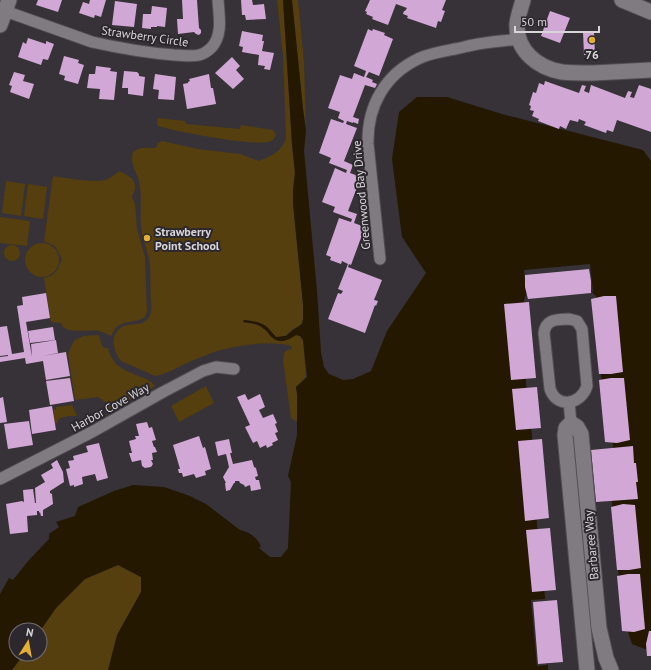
<svg xmlns="http://www.w3.org/2000/svg" width="651" height="670" viewBox="0 0 651 670" font-family="'PT Sans',sans-serif">
	<rect width="100%" height="100%" fill="#363237"/>
	<!-- green -->
	<path fill="#553f0e" d="M277 0H283L286 47 292 144 295 173 293 190V204L303 304C303 310 305 319 301 324 300 326 296 328 293 329 286 335 286 337 276 337 273 334 270 330 267 327 261 322 252 321 244 320L243 322 255 324 261 326 265 329 270 335 278 341 296 335 300 336 303 340 306 377 296 387 297 394V422L291 418 283 360 284 353 287 350 292 349 291 346C274 340 239 345 221 350 210 353 199 358 189 362 178 367 167 374 155 376L121 361C113 351 109 335 122 327 127 324 132 325 137 324 149 323 153 312 151 302 150 290 151 278 150 265 149 254 144 244 142 233 139 217 142 202 140 187 139 173 129 166 133 152 140 146 148 148 156 148L158 143 162 141 198 149 240 154 259 161C271 156 282 152 286 138L283 56Z
		M292 0H298L304 62 306 130 303 109Z
		M158 118 185 121 186 124 240 129 241 125 273 130 276 134C275 137 274 140 271 141 259 148 174 131 158 126L157 123Z
		M119 171C125 174 136 178 135 187 135 190 133 194 132 197L135 204 137 229 145 257 147 312 144 318 139 320 124 323 116 327 111 336C107 334 103 332 99 331 90 329 63 335 61 323L51 322 44 278C56 276 58 269 62 259L55 246 44 241 53 176C65 178 95 183 105 180 111 178 114 175 119 171Z
		M6 181 25 184 21 216 2 213Z
		M28 184 47 187 43 219 24 216Z
		M0 217 30 221 27 246 0 243Z
		M25 260a17 17 0 1 1 34 0a17 17 0 1 1-34 0Z
		M4 253a8 8 0 1 1 16 0a8 8 0 1 1-16 0Z
		M99 335 102 346 105 348H108C113 367 124 370 141 377 147 379 151 381 155 386L109 411 105 402 98 397 75 400 68 354 70 349 74 341 79 338 84 336Z
		M206 386 214 403 179 422 171 406Z
		M72 405 77 416H69L60 418 55 426 53 410 56 409V407Z
		M118 565 141 577V592L117 635 126 670H12L24 654H40V631L56 608 85 579Z"/>
	<!-- water -->
	<path fill="#241800" d="M283 0H292L303 109 306 130 304 151 317 291 321 352 324 367 329 374 343 380 353 379 371 371 387 331 426 273 402 237 392 159 399 112 417 97H447L502 114 643 150 651 161V649H645L632 644 628 632 618 571 612 502 613 445 601 376 596 296 586 286 527 291 524 301 526 384 532 435 537 525 545 597 548 670H108L117 635 141 592V577L118 565 85 579 56 608 40 631V630H16V654H24L12 670H0V594L9 578 13 580 29 560 49 539V534L59 527 56 522 75 516 78 507 114 491 133 485 164 487 190 496 206 504 240 530C249 532 257 537 261 546L259 548 270 557H281L288 548 291 482 288 476 297 435V394L296 387 307 377 303 340 300 336 296 335C289 340 280 344 273 338 269 336 268 331 264 329 259 324 251 323 243 322V321L244 320C252 321 261 322 267 327 270 330 273 334 276 337L286 336 293 330 302 324 303 319V304L293 204V190L295 173 292 144 286 47Z"/>
	<!-- pier -->
	<path fill="#363237" d="M590 264 593 292 587 286 527 291 526 293 524 270Z
		M545 599 547 665 537 666 531 600Z"/>
	<!-- building -->
	<path fill="#d1a7d5" d="M38 0H62L58 12 36 5Z
		M90 0H106L101 17 95 15 94 18 79 13 83 2 89 4Z
		M182 0H197L199 28 201 30V33L199 35 196 34 194 32 178 34 177 19H183Z
		M241 0H252L253 5 264 4 266 19 246 20 245 15H242Z
		M370 0H446L442 10 445 11 441 22 438 21 436 28 407 18 408 16 403 14 404 11H405L407 8 396 4 388 25 372 19 373 17 366 14 367 12 365 11Z
		M115 1 137 4 134 27 112 25Z
		M152 6 167 8 165 27 157 26V27H151V29L142 28 143 14H151Z
		M550 11 570 18 560 43 541 36Z
		M368 29 372 31 373 29 385 33 384 35 393 39 379 76 369 72 366 77 373 80 372 82 377 84 375 88 365 85 353 117 359 119 358 124 353 122V123L347 121 346 124 357 128 344 161 353 165 350 173 361 177 348 211 357 214 354 223 365 227 351 265 349 264 348 267 382 280 374 300 378 301 376 306 375 305 365 333 328 319 338 293 341 294 343 291 338 289 348 264 342 261 341 264 330 260 331 257 326 255 339 218 351 222 352 219 333 212 335 207 322 202 335 168 346 173 347 170 329 163 331 158 319 153 331 119 343 123 344 121 338 118 340 112 328 108 340 75 352 79 354 73 364 77 366 71 354 66Z
		M242 31 263 35 262 41H264L262 51 274 53 270 70 264 69 265 66 258 65 259 55 242 52 243 47 239 46Z
		M583 32H594L595 55H584Z
		M28 38 46 44V41L54 44 48 60 43 59 41 65 18 57 23 42 26 44Z
		M64 56 79 60 78 63 84 65 78 84 64 80 65 76 59 74Z
		M232 57 240 66 236 70 244 79 233 89 215 73Z
		M96 66 111 68 110 71 117 72 114 100 99 99 100 89 87 88 89 74H95Z
		M124 71 137 72 139 74V76L145 77 143 96 128 94V88H122Z
		M14 72 25 75 23 81 34 84 29 99 10 92 12 86 9 85Z
		M155 74 176 77 174 100 158 99 159 90 153 89Z
		M209 74 211 88H213L216 104 187 109 183 84 188 83V82L190 81 189 79Z
		M545 81 579 93 582 85 586 86 584 91 589 93 591 85 625 98 628 91 632 92 630 97 634 98 639 85 651 89V132L617 120 613 132 607 130 606 133 584 125 586 122 579 119 578 122 570 120 566 129 560 126 559 129 538 121 539 119 532 116 534 111 530 110 531 106 529 105 533 92 536 93 539 83 544 85Z
		M589 269 591 281V293L528 299 525 287V275Z
		M46 293 50 318 26 322 32 357 31 344 56 340 58 353 42 356 66 352 70 376 46 380 43 361 26 364 25 358 0 362V357L8 356V355L0 356V327L7 326 12 354 24 352 17 306 23 305 22 297Z
		M604 296H616L623 372 611 374H599L591 299Z
		M529 302 536 378 511 380 504 304Z
		M53 327 55 340 30 343 28 331Z
		M70 378 74 401 50 405 46 381Z
		M611 378H624L630 440 617 443 605 442 599 380Z
		M537 387 541 428 516 430 512 389Z
		M245 394 248 400 260 394 265 407 259 410 263 418 273 414 277 423 275 424 278 432 275 433 278 440 272 443 273 445 267 448 266 445 260 448 257 441 253 443 245 427 250 425 237 397Z
		M3 397 7 422 0 423V398Z
		M52 406 56 430 32 434 29 410Z
		M29 421 33 445 8 449 4 424Z
		M147 422 149 428 152 427 156 440 152 441 154 447H155L157 452 152 453 153 460H151L153 464 151 467 145 468 142 466 141 460 132 462 129 453H132L129 441 136 439 135 436H139L136 424Z
		M199 436 203 448 205 447 211 469 205 471 206 475 196 478 194 474 183 477 182 473H179L178 469H180L173 445Z
		M229 439 232 453H230L233 464 252 460 254 467 256 468 258 476 255 477 256 480H259L261 489 251 491 250 485 245 487 244 485 240 483 239 481H235V483H234L230 490 226 491 225 483H226L223 477 229 467 226 454 218 456 215 442Z
		M542 439 549 518 525 521 518 441Z
		M99 443 108 478 97 481 95 474 82 477 83 484 74 487V485L70 486 66 469 70 468 68 461 74 460 73 456 88 452 86 446Z
		M633 446 634 463H636L638 482H636L638 499 596 502 591 450Z
		M57 460 63 472 64 482 50 491V493L52 494 53 504 43 510V516H41L40 512 39 513V511H37V515L27 516 28 532 10 534 6 504 22 501 24 502 23 490 33 489 35 503H36L35 488 45 482 41 475 53 468 51 464Z
		M623 504 635 505 641 568 629 570H617L611 507Z
		M550 528 556 590 532 592 526 530Z
		M628 574H640L645 629 634 632 622 631 617 576Z
		M557 600 563 662 538 664 533 602Z
		M649 631H651V656H647L646 644Z"/>
	<g fill="none" stroke-linecap="round" stroke-linejoin="round">
		<!-- street casing -->
		<g stroke="#524e52" stroke-width="13">
			<path id="street" d="M5 11 92 42C119 48 147 53 174 55 182 55 191 57 199 55 204 54 208 51 212 47 223 34 219 16 218 0
				M380 259 368 144C367 106 385 74 420 58 431 53 444 51 455 49 461 48 467 46 473 45 488 42 504 41 519 39
				M569 319 577 321 582 329 587 386C581 405 557 409 550 389L544 333C546 318 558 320 569 319Z
				M569 402 571 423
				M0 479 92 432 163 392 203 371 216 367 234 369"/>
		</g>
		<!-- secondary casing -->
		<g stroke="#524e52" stroke-width="17">
			<path id="secondary" d="M523 0C521 8 518 15 517 24 516 51 538 68 562 72 572 73 583 73 593 73 612 72 632 71 651 70
				M622 0 651 12
				M0 25 9 0
				M587 670 565 435 566 428 571 423 577 427 581 434 599 628 606 658 611 670"/>
		</g>
		<!-- street -->
		<use href="#street" stroke="#807b80" stroke-width="11"/>
		<!-- secondary -->
		<use href="#secondary" stroke="#807b80" stroke-width="15"/>
	</g>
	<!-- markers -->
	<g fill="#e3ae35" stroke="#2c282d" stroke-width="1.5">
		<circle cx="592" cy="40" r="4"/>
		<circle cx="147" cy="238" r="4"/>
	</g>
	<g text-anchor="middle" dominant-baseline="central" stroke-width="4" stroke-linejoin="round" paint-order="stroke">
		<!-- street labels -->
		<g font-size="12" fill="#d8d5d8" stroke="#2c282d">
			<text transform="translate(145 36) rotate(8)">Strawberry Circle</text>
			<text transform="translate(361 195) rotate(-95)">Greenwood Bay Drive</text>
			<text transform="translate(110 407) rotate(-29)">Harbor Cove Way</text>
			<text transform="translate(591 545) rotate(-95)">Barbaree Way</text>
		</g>
		<!-- poi labels -->
		<g font-size="12" font-weight="bold" fill="#d8d5d8" stroke="#2c282d">
			<text x="592" y="54">76</text>
			<text x="155" y="231" text-anchor="start">Strawberry<tspan x="155" dy="14">Point School</tspan></text>
		</g>
	</g>
	<!-- north arrow -->
	<g transform="translate(28 642) rotate(11)"><circle r="19" fill="#2c282d" stroke="#716d71"/>
	<path d="M0-3L7 15L0 10L-7 15Z" fill="#e3ae35"/>
	<text y="-6" font-size="11" font-weight="bold" text-anchor="middle" fill="#d8d5d8">N</text>
	</g>
	<!-- scale -->
	<path d="M515 26v6h84v-6" fill="none" stroke="#d8d5d8" stroke-width="2"/>
	<text x="521" y="26" font-size="12" fill="#d8d5d8" stroke="#2c282d" stroke-width="3" paint-order="stroke">50 m</text>
</svg>
